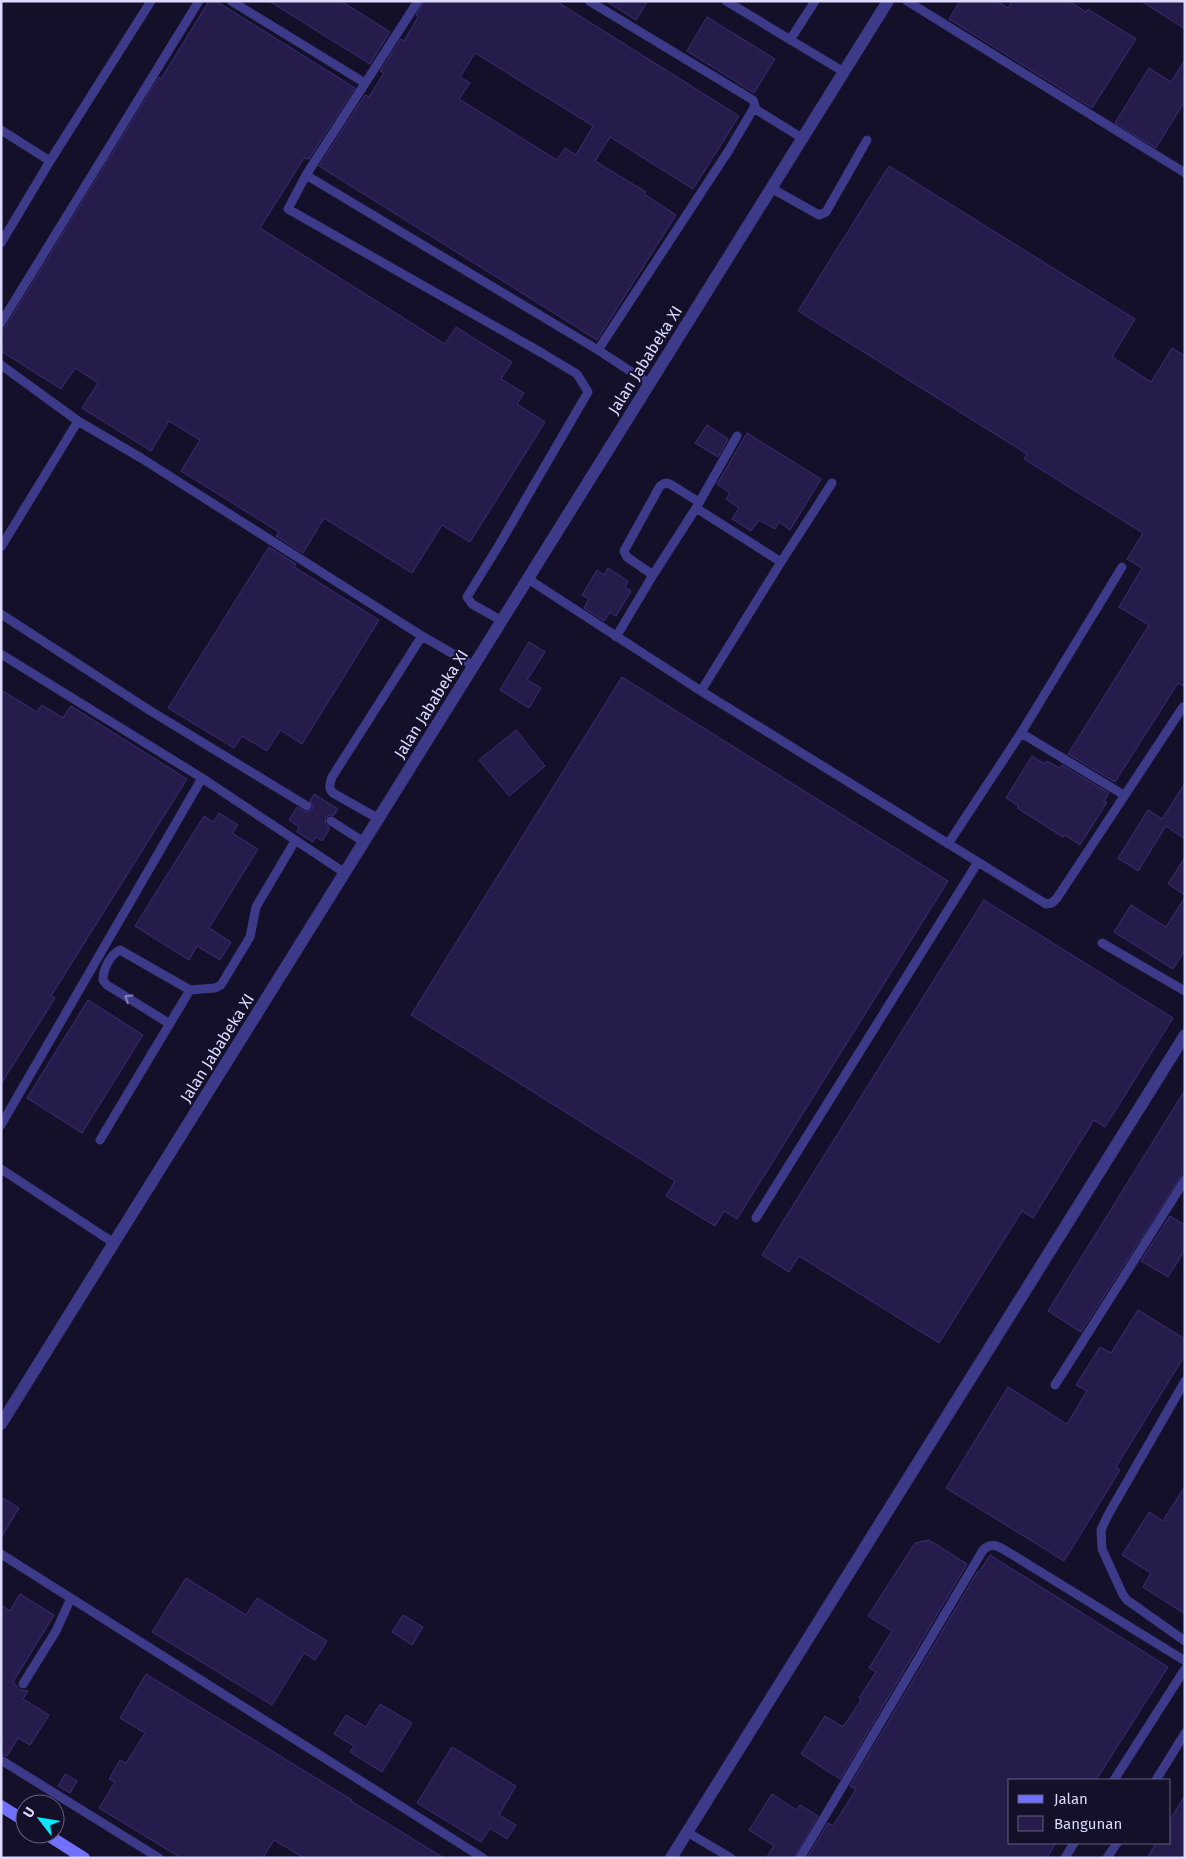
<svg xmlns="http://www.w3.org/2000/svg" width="1186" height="1859" viewBox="0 0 1186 1859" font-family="'Fira Sans',sans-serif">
	<rect width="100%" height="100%" fill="#141029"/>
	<!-- building -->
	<path fill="#251c4b" stroke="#3c2e77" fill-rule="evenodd" d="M209 1H216L355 88 309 159 304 158 260 228 445 344 456 327 512 362 501 379 524 393 517 404 545 422 470 542 442 525 412 573 324 518 303 553 276 536 279 532 181 471 200 440 169 421 151 451 82 408 98 383 75 368 61 389 1 351V330L6 326 159 77 161 79Z
		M269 1H341L390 32 370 64Z
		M424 1H556L739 116 693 189 610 137 595 161 646 192 644 194 676 215 597 340 319 166 365 95 369 97 384 73 380 71 401 39 404 41 418 17 416 15ZM475 53 593 126 576 155 565 148 557 160 459 99 470 83 460 77Z
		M606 1H648L636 20Z
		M960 1H997L1008 8 1013 1H1069L1086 12 1088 9 1136 39 1092 108 949 19Z
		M1141 1H1185V29Z
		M707 17 775 59 754 93 687 51Z
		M1185 60V101L1156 148 1115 123 1149 68 1171 82Z
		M889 166 1135 319 1112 357 1151 382 1172 348 1185 356V687L1178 683 1115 782 1068 754 1149 625 1119 607 1142 568 1127 559 1143 533 1024 459 1027 454 798 311Z
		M707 425 728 439 718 457 695 443Z
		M747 433 821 479 790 530 779 522 775 529 759 520 751 531 732 519 739 508 726 499 730 493 717 484Z
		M269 547 296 564 294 567 379 620 302 744 280 730 267 751 242 736 234 748 168 708Z
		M608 568 628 581 625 587 631 591 616 616 610 612 604 621 584 608 589 599 582 595 597 570 604 575Z
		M529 642 545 652 527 680 541 688 529 708 500 690Z
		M622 677 948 881 737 1219 724 1211 715 1226 666 1196 675 1181 411 1015Z
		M1 690 37 712 42 705 63 718 71 706 187 779 51 996 55 998 1 1084Z
		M516 730 545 766 509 796 479 760Z
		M1032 756 1045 764 1047 761 1060 768 1062 765 1109 793 1104 801 1107 802 1080 845 1065 835 1063 837 1017 808 1019 806 1006 798Z
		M1185 783V839L1166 826 1138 871 1118 858 1148 810 1162 819Z
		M314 794 338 809 334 815H329L326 818 325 823 330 828 322 841 316 837 313 842 297 832 299 827 289 820 297 807 306 812 312 810 313 806 310 801Z
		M219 813 238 825 232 833 258 849 209 928 231 942 220 960 197 946 189 960 135 926 204 816 213 822Z
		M1185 857V895L1168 884Z
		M1185 897V950L1173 969 1114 932 1131 905 1166 927Z
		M984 900 1173 1018 1105 1127 1094 1120 1033 1218 1022 1211 939 1343 799 1256 789 1272 762 1255Z
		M88 1000 143 1035 82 1133 27 1098Z
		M1185 1090V1170L1081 1332 1048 1311Z
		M1170 1216 1185 1225V1250L1168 1277 1141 1261Z
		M1138 1310 1185 1339V1355L1116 1467 1120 1470 1064 1561 946 1488 1008 1387 1067 1424 1087 1391 1076 1385 1100 1347 1111 1353Z
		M1185 1486V1614L1143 1587 1151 1573 1122 1555 1149 1512 1163 1521Z
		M1 1497 19 1508 1 1538Z
		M929 1540 967 1564 840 1779 801 1754 825 1716 843 1727 861 1700 859 1698 876 1672 869 1668 892 1631 868 1616 915 1543Z
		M990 1555 1168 1667 1096 1780H1010V1843H1056L1047 1858H807L828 1823 833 1826 856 1789 850 1786 978 1571 979 1572Z
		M186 1578 246 1615 257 1598 327 1641 315 1660 304 1653 272 1705 152 1632Z
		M20 1594 54 1615 13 1682 20 1690 28 1691 23 1699 49 1715 30 1745 18 1738 7 1756 1 1754V1605L10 1611Z
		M403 1615 423 1627 412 1645 392 1632Z
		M146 1674 352 1800 351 1801 444 1858H304L274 1840 263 1858H181L99 1808 115 1782 109 1779 120 1760 126 1763 145 1733 120 1718Z
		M380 1704 412 1723 382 1772 350 1752 354 1746 334 1734 346 1715 366 1727Z
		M452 1747 516 1786 499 1815 516 1825 507 1839 490 1828 481 1842 417 1803Z
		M65 1774 77 1781 70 1793 58 1786Z
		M772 1794 796 1810 800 1805 818 1816 794 1858H766L774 1846 749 1830Z
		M1185 1795V1858H1147L1156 1843H1170V1820Z"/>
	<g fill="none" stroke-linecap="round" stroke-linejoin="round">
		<!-- lane -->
		<path stroke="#3d3b89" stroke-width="9" d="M231 1 365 83
			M418 1 306 175 288 209 542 353 577 374 588 392 499 545 467 597 472 604 502 621
			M589 1 753 100 755 106 729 150 598 350
			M726 1 844 72
			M907 1 1185 173
			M790 40 815 1
			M755 109 802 138
			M1 130 50 161
			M306 175 598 350 650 384
			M771 188 819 215 826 212 867 140
			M1 243 50 161 151 1
			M1 323 199 1
			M1 365 78 421 141 458 422 636 474 666
			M696 508 781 562
			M1 547 78 421
			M653 575 627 557 624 551 660 486 665 483 670 484 699 502
			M528 579 701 691 1046 904 1052 903 1057 898 1183 707
			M1 614 149 710 307 806
			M616 637 653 575 696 508 737 436
			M1 654 202 778 345 873
			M701 691 781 562 832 483
			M1021 733 1124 795
			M379 819 333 793C328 788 330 783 332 777L422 636
			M331 821 364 842
			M948 844 1021 733 1122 567
			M1102 943 1185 991
			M170 1024 107 985 103 980C103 969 110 955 120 950L190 990
			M1 1125 202 778
			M100 1140 190 990 215 988 221 985 250 937 256 907 295 841
			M1 1169 114 1243
			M756 1218 978 862
			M1185 1381 1108 1515 1101 1530 1102 1549 1123 1595 1127 1600 1185 1641
			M1055 1385 1185 1180
			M1 1554 483 1858
			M23 1684 56 1631 71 1598
			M1 1760 159 1858
			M1114 1780 1185 1669
			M1156 1780 1185 1733
			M687 1832 731 1858
			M800 1858 983 1550C993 1540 1002 1549 1013 1555L1185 1661
			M1065 1858 1074 1843
			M1107 1858 1117 1843"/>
		<!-- street -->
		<path stroke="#3d3b89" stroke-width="12" d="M1 1424 888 1
			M671 1858 1185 1035"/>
		<!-- secondary -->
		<path stroke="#7270ff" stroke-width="12" d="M1 1806 25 1821
			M46 1834 84 1858"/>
	</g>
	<!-- one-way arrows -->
	<defs><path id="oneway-chevron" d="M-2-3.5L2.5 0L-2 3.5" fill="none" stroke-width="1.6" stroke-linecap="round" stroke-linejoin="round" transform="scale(1.25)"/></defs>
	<use stroke="#8582be" href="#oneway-chevron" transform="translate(128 998) rotate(-148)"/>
	<g text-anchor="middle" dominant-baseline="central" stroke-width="4" stroke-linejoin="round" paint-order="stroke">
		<!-- street labels -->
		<g font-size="16" fill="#ddd9ff" stroke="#141029">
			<text transform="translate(645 360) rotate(-58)">Jalan Jababeka XI</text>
			<text transform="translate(431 704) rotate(-58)">Jalan Jababeka XI</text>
			<text transform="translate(217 1048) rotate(-58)">Jalan Jababeka XI</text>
		</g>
	</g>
	<!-- border -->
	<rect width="1186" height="1859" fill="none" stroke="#ddd9ff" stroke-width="5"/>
	<!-- legend -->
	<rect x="1008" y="1779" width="162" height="65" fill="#141029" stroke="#64607f"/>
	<rect x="1018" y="1795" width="25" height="8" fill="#7270ff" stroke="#64607f"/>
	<text x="1054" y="1804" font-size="15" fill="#ddd9ff">Jalan</text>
	<rect x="1018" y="1816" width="25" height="15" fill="#251c4b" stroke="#64607f"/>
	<text x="1054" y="1829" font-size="15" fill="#ddd9ff">Bangunan</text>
	<!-- north arrow -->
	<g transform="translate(40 1819) rotate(301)"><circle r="24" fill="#141029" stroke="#64607f"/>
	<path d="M0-4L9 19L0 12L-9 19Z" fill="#05e8ff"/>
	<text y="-8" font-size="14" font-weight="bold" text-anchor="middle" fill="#ddd9ff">U</text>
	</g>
</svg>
